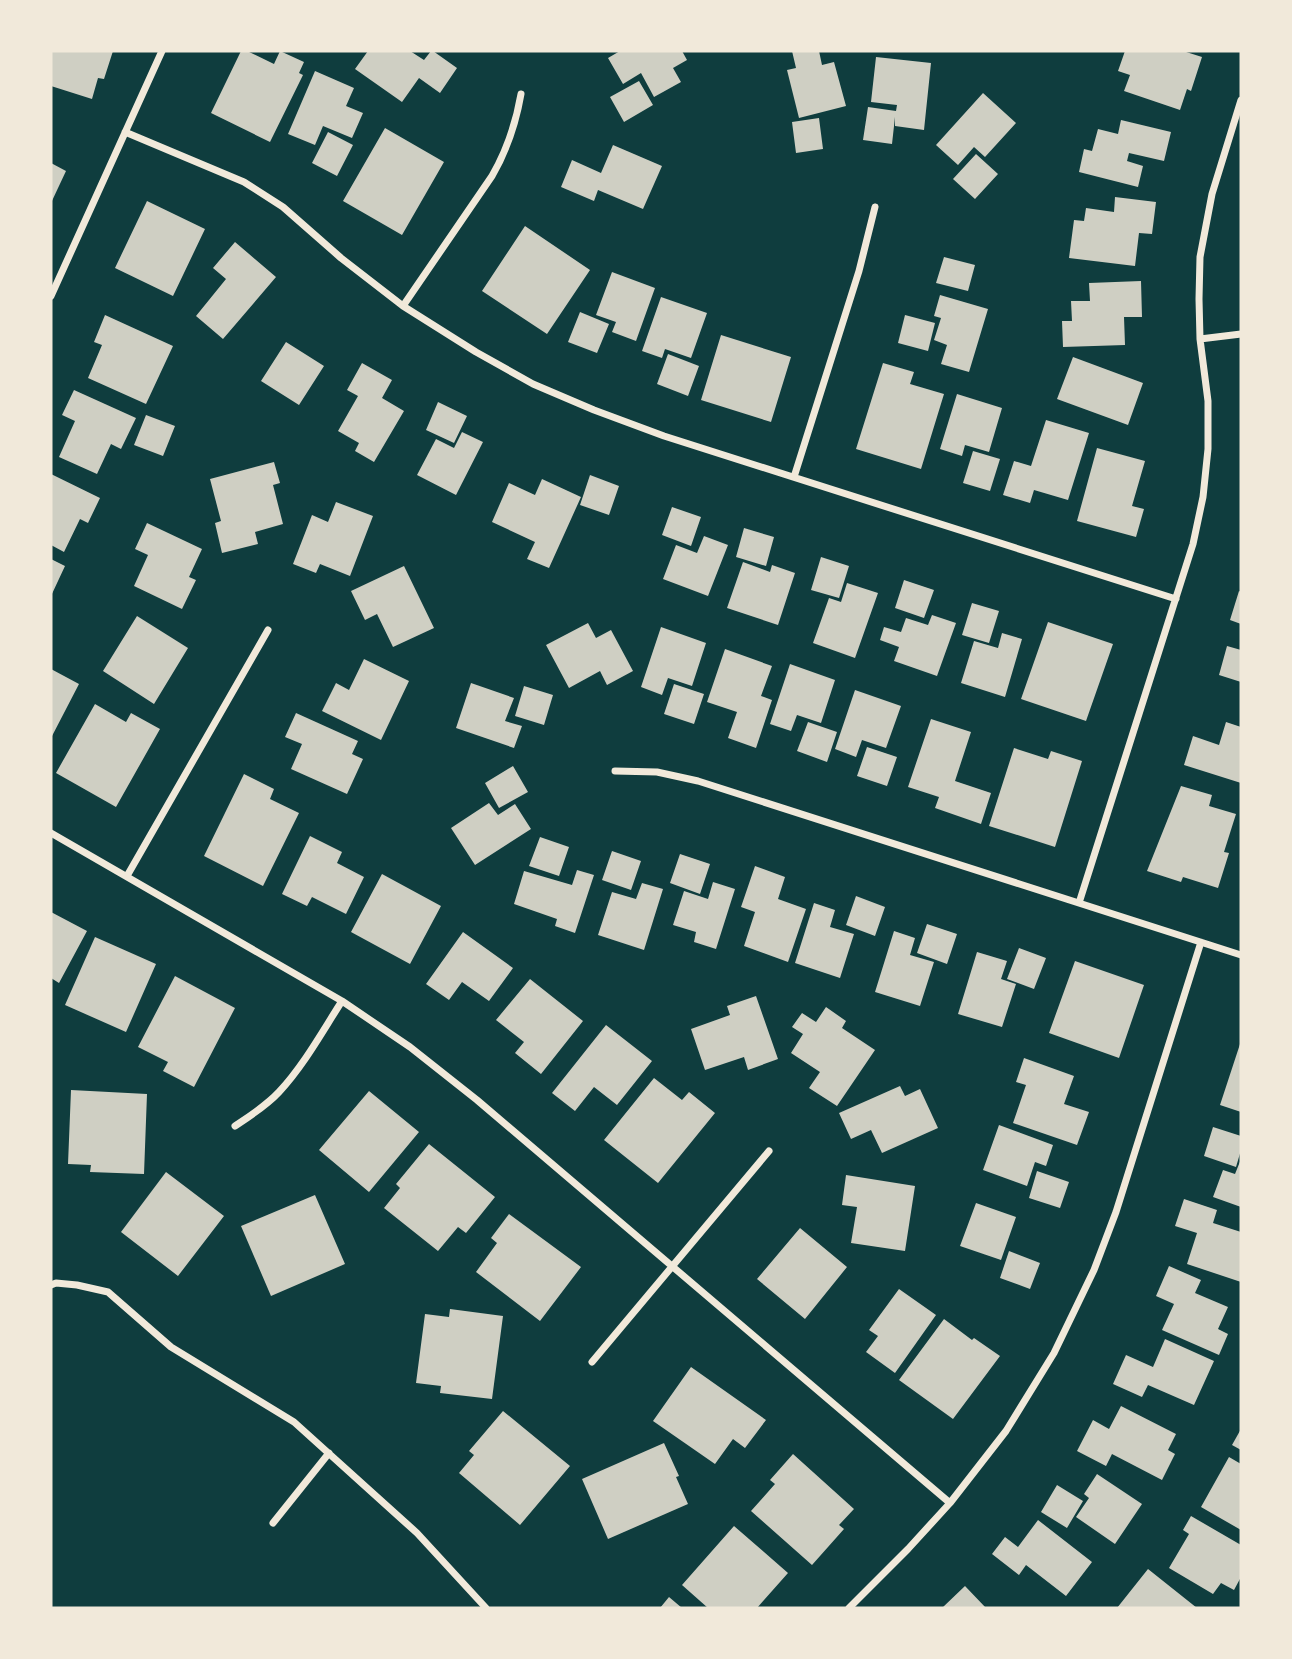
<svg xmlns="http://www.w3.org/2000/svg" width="1292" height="1659" viewBox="0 0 1292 1659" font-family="'IBM Plex Sans',sans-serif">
	<rect width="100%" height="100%" fill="#0f3d3e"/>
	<!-- building -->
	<path fill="#cfcfc3" d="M51 51H113L104 79 98 78 92 99 51 86Z
		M241 51H247L274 64 280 51 304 62 299 73 303 75 270 142 211 113Z
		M368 51H410L424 60 431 51H433L457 68 440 93 419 78 402 102 355 69Z
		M620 51H682L687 60 673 68 681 82 654 97 641 73 623 84 608 58Z
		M792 51H819L822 65 834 62 846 106 799 118 787 70 796 68Z
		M1125 51H1183L1202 57 1191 91 1187 89 1180 110 1124 91 1130 75 1118 71Z
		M876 57 931 63 924 130 895 126V117L892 144 863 140 868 107 896 111 897 105 871 102Z
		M315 71 354 88 346 106 363 113 352 138 323 126 315 145 288 134Z
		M639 81 653 105 624 122 610 97Z
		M983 93 1016 123 985 157 974 147 958 165 936 145Z
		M819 118 823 149 796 153 792 122Z
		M1121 120 1171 132 1164 161 1129 153 1127 161 1143 166 1138 187 1079 172 1084 149 1092 151 1098 129 1118 134Z
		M385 128 444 162 402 235 343 201Z
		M328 132 353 145 337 176 312 163Z
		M613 145 662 166 643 209 598 190 594 201 561 187 572 160 601 173Z
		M976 154 998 174 975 199 953 179Z
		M51 163 66 171 51 203Z
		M1115 197 1156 202 1152 234 1139 233 1135 266 1069 258 1074 220 1084 221 1086 208 1114 212Z
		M147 201 205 229 173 296 115 268Z
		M525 226 590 270 547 334 482 291Z
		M235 242 276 277 223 339 196 316 226 279 213 268Z
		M944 257 975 265 968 291 936 283Z
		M612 272 655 288 636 341 612 332 616 322 596 315Z
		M1141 281 1142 317H1124L1125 345 1063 347 1062 321H1072L1071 301H1090L1089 283Z
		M940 295 988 309 969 372 941 364 947 345 934 340 941 318 934 316Z
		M661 297 707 313 691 358 665 349 662 358 642 351Z
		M580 312 609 324 597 353 568 342Z
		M105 315 173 346 146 404 88 378 102 345 94 342Z
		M905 315 935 323 928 351 898 343Z
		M721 335 791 357 771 422 701 400Z
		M286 342 324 366 299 405 261 381Z
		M668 354 699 366 688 396 657 384Z
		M1073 357 1143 383 1128 425 1057 399Z
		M362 363 392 380 382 398 404 411 374 462 355 451 359 443 338 431 358 396 347 390Z
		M883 363 914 372 910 384 944 394 921 469 856 449Z
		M74 390 136 418 121 449 111 444 97 474 59 457 75 421 62 415Z
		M957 394 1002 408 989 452 965 445 962 456 940 449Z
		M438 402 467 416 454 443 426 430Z
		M146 415 175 426 163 456 134 445Z
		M1046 420 1089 433 1068 500 1034 490 1030 503 1003 495 1014 461 1031 466Z
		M462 432 483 442 456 495 417 475 436 439 454 448Z
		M1097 448 1145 461 1132 506 1144 509 1136 537 1077 521Z
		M973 451 1000 459 990 491 963 483Z
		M274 462 280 483 273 485 283 524 255 532 258 544 222 553 215 523 221 521 210 479Z
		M51 474 100 498 88 523 80 519 64 552 51 545Z
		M590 475 619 486 609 515 580 505Z
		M542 479 581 497 549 568 527 559 535 542 492 522 509 483 535 495Z
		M336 502 373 516 350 576 320 564 316 573 293 564 312 515 328 522Z
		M672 507 701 517 691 546 662 535Z
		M147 523 202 549 189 577 196 580 182 609 134 586 148 555 135 549Z
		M744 528 774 537 766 566 736 557Z
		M704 536 728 545 708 596 663 579 676 545 697 553Z
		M821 557 849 566 839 598 811 590Z
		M51 559 65 566 51 596Z
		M743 562 770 572 772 565 795 573 778 625 727 608Z
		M404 566 434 628 393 647 377 614 365 620 351 591Z
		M904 580 934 590 924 618 895 608Z
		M847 583 878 593 855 658 813 643 829 598 841 602Z
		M1239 591 1241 592V624L1230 620Z
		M972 603 999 611 989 643 962 635Z
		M932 615 956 623 937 676 894 661 899 647 880 640 884 627 901 632 906 618 928 625Z
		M137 616 188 648 154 704 103 671Z
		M1048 622 1113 644 1086 721 1021 699Z
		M588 623 596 638 611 630 633 671 607 685 600 671 569 688 546 645Z
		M661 627 706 643 692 686 668 678 662 695 641 687Z
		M1002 633 1022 639 1005 697 961 683 974 641 998 648Z
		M1227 646 1241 650V682L1219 675Z
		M725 649 772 666 761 696 772 700 756 748 728 738 737 712 707 702Z
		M364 659 409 681 381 740 322 711 336 683 349 690Z
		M790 664 835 680 821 723 797 715 791 731 770 724Z
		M51 669 79 684 51 738Z
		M471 683 514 698 505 721 522 726 514 748 456 728Z
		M674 684 704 694 694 724 664 714Z
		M524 686 553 695 544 725 515 716Z
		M855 690 901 706 886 748 862 740 856 757 835 749Z
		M95 704 126 722 131 713 160 729 116 807 56 773Z
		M296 713 358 741 352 754 363 759 347 794 291 769 302 744 285 737Z
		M931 719 971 732 955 781 991 793 981 824 935 808 939 797 908 787Z
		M808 722 837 732 827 762 797 751Z
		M1226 722 1241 727V783L1184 765 1193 736 1219 745Z
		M867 747 897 757 887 786 857 776Z
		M1014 748 1048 759 1051 751 1082 761 1055 847 989 826Z
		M513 766 528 792 499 808 485 783Z
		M244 774 274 789 270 799 299 813 263 886 204 856Z
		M1181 786 1212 795 1209 806 1236 814 1224 852 1229 853 1218 888 1183 877 1181 882 1147 871Z
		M489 803 498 815 515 804 531 829 475 865 451 828Z
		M310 836 342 852 337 863 364 877 346 914 312 897 307 906 282 894Z
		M540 837 569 847 559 876 529 866Z
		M612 851 641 861 631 890 602 880Z
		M680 854 710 864 700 894 670 883Z
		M755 866 785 877 778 899 806 909 788 962 744 946 755 912 741 907Z
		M577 870 594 875 575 933 555 926 557 919 514 904 524 871 572 885Z
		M382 874 441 906 410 964 351 932Z
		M713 882 735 889 716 949 694 942 696 932 673 925 684 891 708 899Z
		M642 883 663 889 644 950 598 935 612 892 636 899Z
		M856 896 885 907 875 936 846 925Z
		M814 903 835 910 830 927 854 934 840 978 795 963Z
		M51 912 87 931 59 983 51 978Z
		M927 924 957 934 947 964 917 953Z
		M894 931 915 938 910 955 934 962 920 1006 875 992Z
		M463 932 513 968 489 1001 462 982 449 1000 426 984Z
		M95 937 156 964 126 1032 65 1005Z
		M1019 948 1046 958 1034 989 1007 979Z
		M977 952 1007 961 1001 979 1016 984 1002 1027 958 1014Z
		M1075 961 1144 985 1119 1058 1049 1033Z
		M175 976 235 1008 194 1087 163 1071 168 1062 138 1047Z
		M530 979 583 1021 541 1074 515 1053 524 1042 496 1020Z
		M756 996 778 1059 748 1070 744 1057 705 1070 691 1029 730 1015 727 1006Z
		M826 1007 846 1021 842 1028 875 1050 837 1106 809 1088 820 1072 791 1053 803 1034 792 1027 802 1013 816 1022Z
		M606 1025 652 1061 617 1105 594 1087 575 1111 552 1093Z
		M1241 1041V1112L1220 1105Z
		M1024 1058 1074 1076 1064 1104 1089 1112 1077 1145 1013 1123 1026 1085 1016 1082Z
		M654 1078 682 1100 689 1092 715 1113 658 1183 604 1140Z
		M900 1086 905 1096 920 1089 938 1128 882 1153 871 1130 851 1139 839 1113Z
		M71 1090 147 1094 144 1174 90 1172 91 1165 68 1164Z
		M369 1091 419 1132 369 1192 319 1150Z
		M999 1125 1053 1145 1046 1166 1035 1162 1027 1186 983 1170Z
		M1213 1127 1241 1136V1150L1236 1167 1204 1156Z
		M429 1144 495 1197 466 1233 458 1227 438 1251 384 1208 400 1188 396 1184Z
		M1241 1159V1207L1213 1197 1223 1170 1235 1174Z
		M1037 1171 1069 1182 1060 1208 1029 1198Z
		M166 1172 224 1216 178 1276 121 1232Z
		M846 1175 915 1186 905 1251 851 1243 857 1207 842 1205Z
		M315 1195 345 1264 271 1296 241 1226Z
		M1184 1199 1217 1210 1213 1223 1241 1232V1282L1187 1264 1197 1233 1175 1226Z
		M976 1203 1016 1217 1001 1260 960 1246Z
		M509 1214 581 1267 540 1321 476 1272 497 1243 491 1238Z
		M800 1228 847 1267 805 1319 757 1279Z
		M1009 1251 1040 1263 1030 1289 1000 1278Z
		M1169 1266 1201 1280 1195 1293 1228 1307 1218 1329 1228 1334 1219 1355 1162 1330 1174 1304 1156 1296Z
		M899 1289 936 1315 895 1373 866 1352 878 1336 869 1330Z
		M450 1309 503 1316 492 1399 440 1393 441 1386 416 1383 425 1314 449 1317Z
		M944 1319 972 1340 974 1338 1000 1356 953 1419 899 1380Z
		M1165 1339 1214 1361 1194 1405 1148 1385 1142 1397 1113 1384 1126 1355 1153 1367Z
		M691 1367 766 1420 745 1448 733 1439 715 1464 653 1421Z
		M1121 1406 1176 1434 1168 1450 1175 1454 1162 1480 1112 1454 1106 1466 1077 1451 1093 1420 1109 1429Z
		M503 1411 570 1466 520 1525 459 1473 474 1455 469 1451Z
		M1241 1429V1450L1232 1445Z
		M664 1443 679 1476 676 1477 688 1504 608 1539 582 1479Z
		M793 1454 854 1509 839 1525 844 1529 812 1565 751 1511 775 1484 770 1480Z
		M1229 1457 1241 1464V1530L1201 1507Z
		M1097 1474 1142 1504 1115 1544 1076 1517 1089 1498 1084 1494Z
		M1057 1485 1083 1501 1067 1528 1041 1512Z
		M1191 1516 1241 1545V1577L1234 1590 1221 1583 1213 1594 1169 1568 1189 1534 1183 1530Z
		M1038 1520 1092 1562 1066 1596 1026 1565 1019 1575 992 1554 1005 1537 1018 1547Z
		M734 1526 788 1573 757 1608H708L682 1585Z
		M1148 1569 1197 1608H1117Z
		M965 1586 986 1608H942Z
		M669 1597 682 1608H660Z"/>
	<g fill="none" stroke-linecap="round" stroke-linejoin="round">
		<!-- minor -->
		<path stroke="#f1e9da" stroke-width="7" d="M125 132 244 182 283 207 341 258 403 306 476 352 533 384 594 410 664 436 1176 599
			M51 296 162 51
			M403 306 492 176C507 150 516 123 521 94
			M1200 339 1241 334
			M794 477 859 271 875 207
			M615 771 657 772 698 781 1241 955
			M51 833 342 1001 410 1047 477 1100 950 1503
			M127 876 268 630
			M1079 903 1193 544 1203 497 1208 449V401L1200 339 1199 299 1200 257 1212 194 1241 100
			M235 1126C250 1116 266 1106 279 1092 304 1065 322 1032 342 1001
			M51 1285 56 1283 77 1285 108 1292 171 1347 294 1422 417 1533 486 1608
			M592 1362 769 1151
			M273 1523 329 1453
			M849 1608 908 1549 950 1503 1006 1431 1054 1353 1094 1270 1116 1212 1201 942"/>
	</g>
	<!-- border -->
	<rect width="1292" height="1659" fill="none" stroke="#f1e9da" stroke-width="105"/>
</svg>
